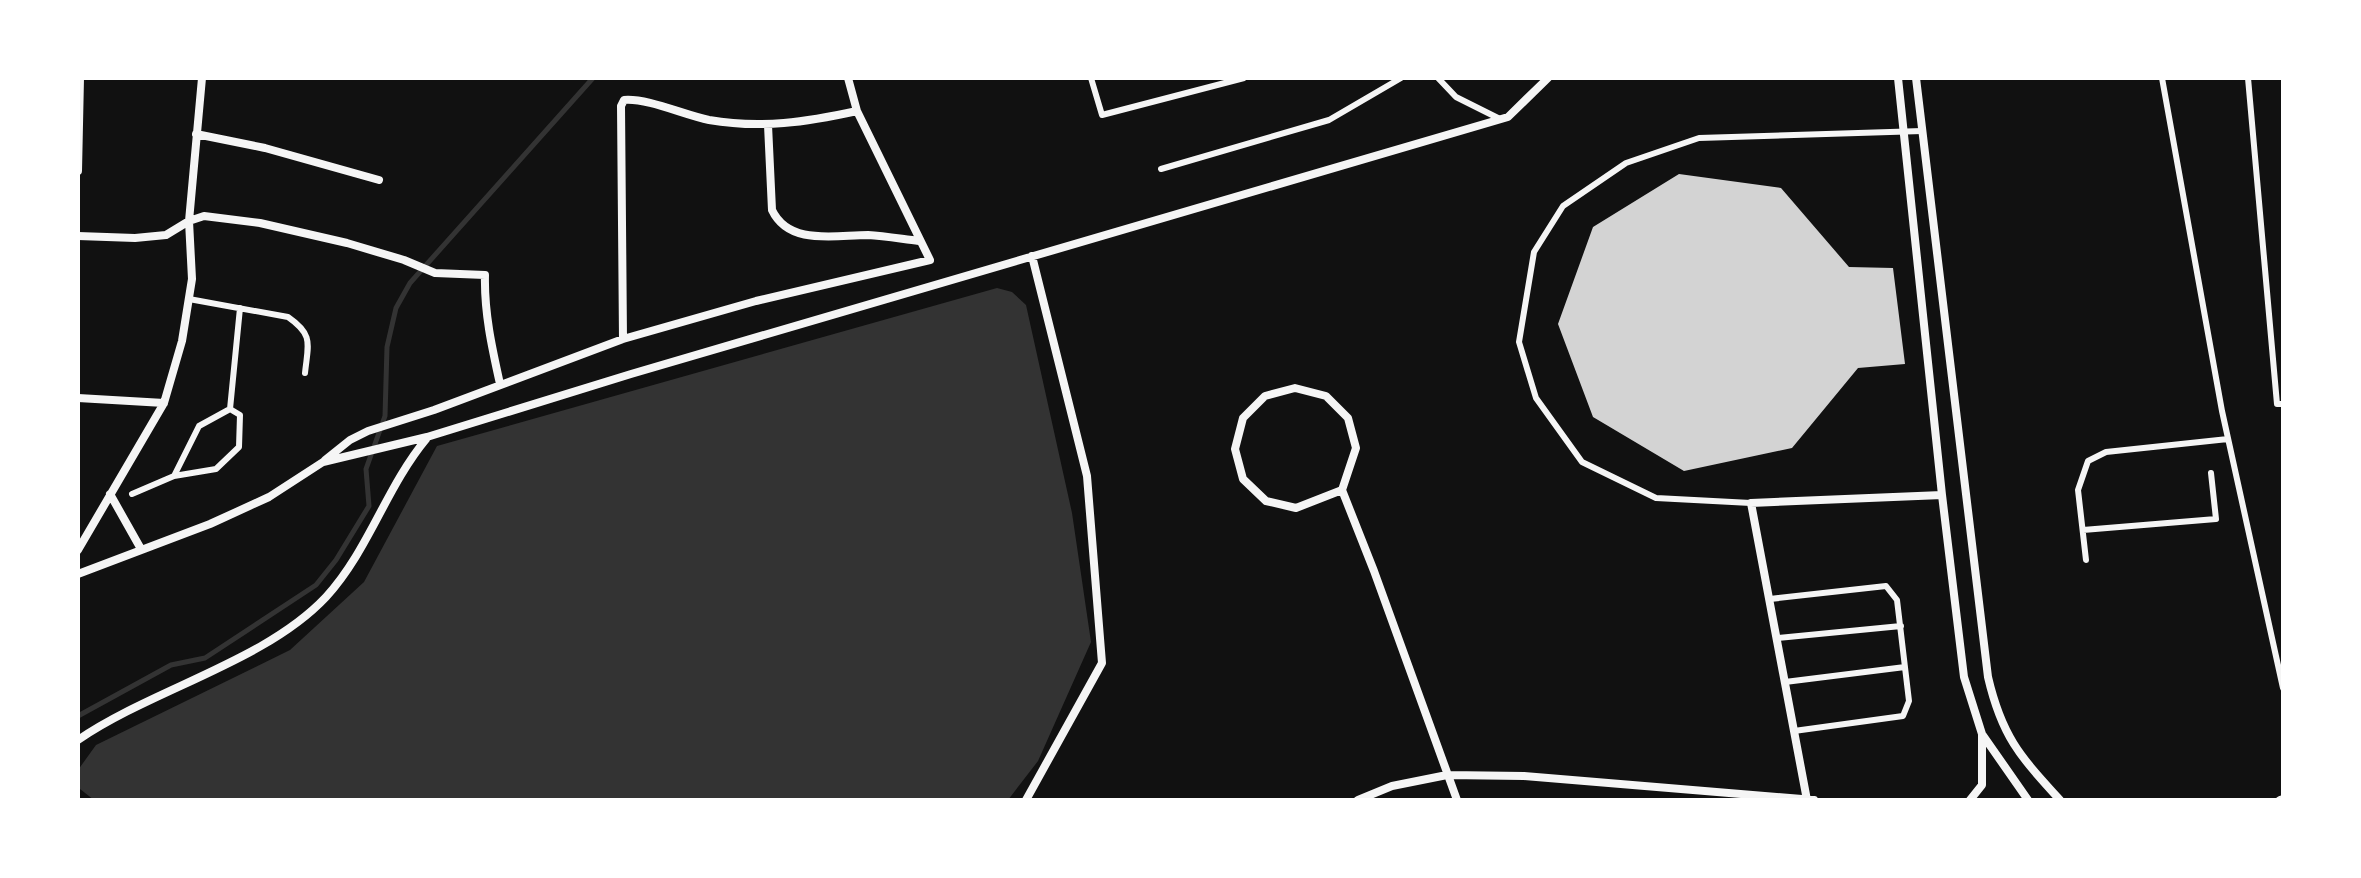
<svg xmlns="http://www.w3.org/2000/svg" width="2361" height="878" viewBox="0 0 2361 878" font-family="Spectral,serif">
	<rect width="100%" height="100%" fill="#111"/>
	<!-- water -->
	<path fill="#333" d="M997 288 1012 292 1026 305 1072 513 1091 642 1038 761 1008 800H94L80 789 78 770 96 745 290 650 364 582 437 446Z"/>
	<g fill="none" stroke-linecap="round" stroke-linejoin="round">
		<!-- stream -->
		<path stroke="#333" stroke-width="5" d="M78 716 171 665 205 658 316 585 336 560 369 506 366 469 385 416 387 347 396 308 410 283 593 78"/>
	</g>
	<!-- building -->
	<path fill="#d3d3d3" d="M1679 174 1781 188 1849 267 1893 268 1905 364 1858 368 1792 448 1684 471 1593 417 1558 324 1593 227Z"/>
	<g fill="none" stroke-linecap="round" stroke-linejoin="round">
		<!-- service -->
		<path stroke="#f5f5f5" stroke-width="6" d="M1091 78 1102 115 1244 78
			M1438 78 1456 97 1500 119
			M2162 78 2222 411 2283 688
			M2248 78 2277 404H2283
			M1161 169 1329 120 1401 78
			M189 299 288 317C314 335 308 344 305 373
			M174 476 216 469 239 447 240 415 230 409
			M132 494 174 476 199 426 230 409 240 308
			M1751 503 1656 498 1582 462 1536 398 1519 342 1534 252 1563 206 1626 163 1699 138 1922 131
			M2083 530 2216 519 2211 473
			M2086 560 2078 490 2088 461 2106 452 2228 439
			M1770 599 1886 586 1897 600 1909 701 1903 716 1794 731
			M1777 638 1901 626
			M1785 682 1905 667"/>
		<!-- minor -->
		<path stroke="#f5f5f5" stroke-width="8" d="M1898 78 1942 495 1964 677 1982 734 2028 800
			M1916 78 1988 677C2002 737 2020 756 2060 800
			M768 125 772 210C789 246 835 235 868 235 885 236 902 239 919 241
			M196 134 265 148 379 180
			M78 171 80 78
			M78 236 135 238 166 235 189 221 204 216 260 223 347 243 404 260 435 273 485 275C484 312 492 348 500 384
			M623 339 621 106 624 100C648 98 684 115 709 120 761 129 807 122 857 111
			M1295 388 1326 396 1348 418 1356 448 1342 490 1296 508 1266 501 1243 479 1235 449 1243 418 1265 396Z
			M78 398 164 403
			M325 460 350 440 368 431 434 410 623 339 756 301 930 260 857 111 848 78
			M1342 490 1374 571 1457 800
			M110 494 141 549
			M78 550 164 403 182 341 192 279 189 221 202 78
			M78 574 210 524 269 497 323 462 427 437 631 374 1508 117 1548 78
			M78 740C152 689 265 662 326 597 369 550 386 487 427 438
			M1026 800 1102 663 1087 476 1032 256
			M1358 800 1392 786 1447 775 1524 776 1814 800
			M1807 800 1751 503 1942 495
			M1970 800 1982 785V735
			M2280 800 2283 799"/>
	</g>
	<!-- border -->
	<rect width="2361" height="878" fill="none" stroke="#ffffff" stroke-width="160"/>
</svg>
